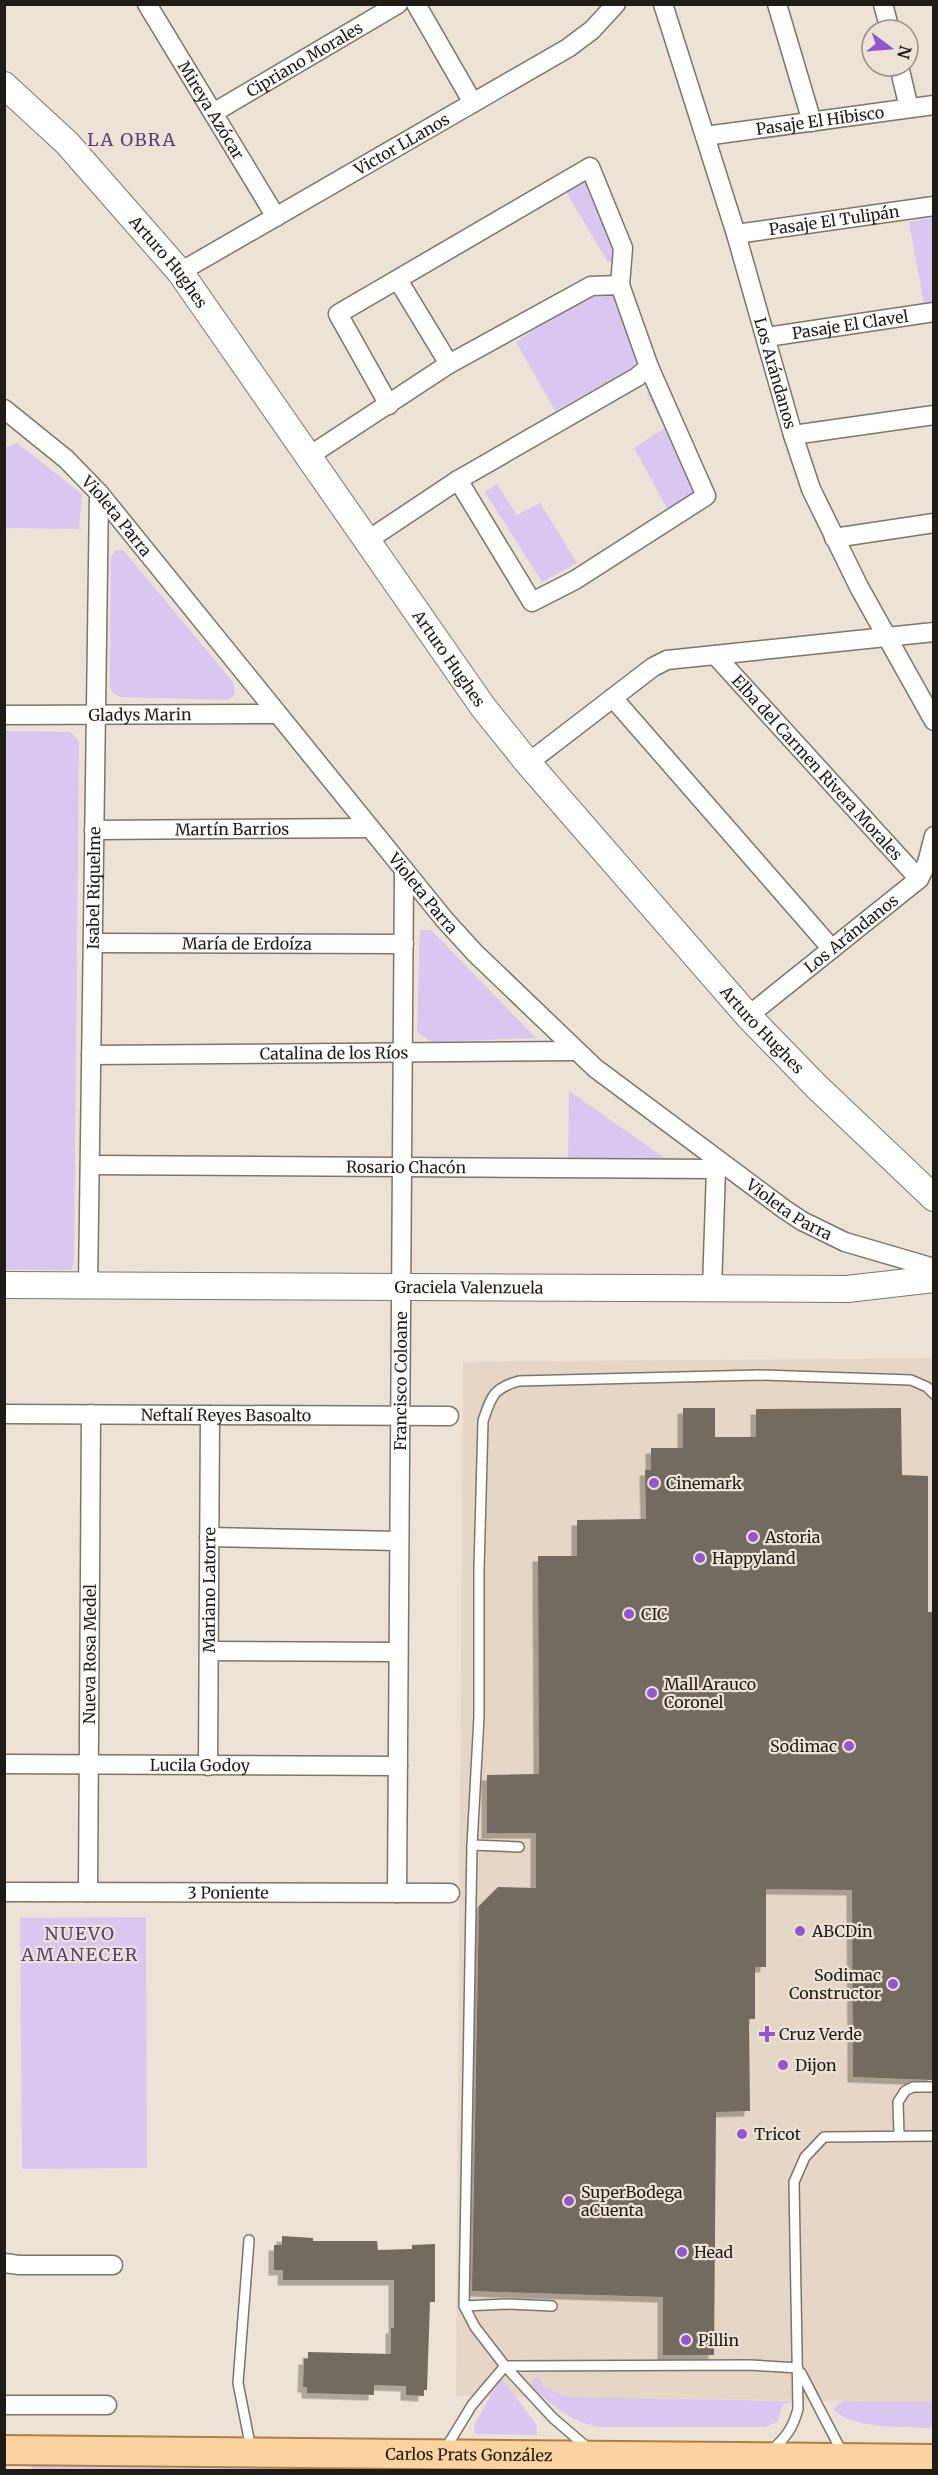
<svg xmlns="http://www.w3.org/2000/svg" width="938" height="2475" viewBox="0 0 938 2475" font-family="Merriweather,serif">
	<defs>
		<filter id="shadow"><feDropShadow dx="-5.5" dy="5.5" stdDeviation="0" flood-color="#0004"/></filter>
	</defs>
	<rect width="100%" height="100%" fill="#ece2d6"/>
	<!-- built -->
	<path fill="#e6d6c5" d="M933 1358V2402L456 2396 463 1362Z"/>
	<!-- green -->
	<path fill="#d9c7f2" d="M597 166 618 262H608L562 185Z
		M933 218V303L924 304 909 222Z
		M612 289 641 358 632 368 555 411 516 342 592 290Z
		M660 378 701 492 668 510 634 448 665 428 647 394Z
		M17 443 82 494 79 529 5 528V448Z
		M497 484 517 515 540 503 577 563 542 582 485 492Z
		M123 550 233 682 235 692 233 697 226 700 121 697 114 694 110 688 111 557 115 551Z
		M4 731 70 732 79 741 74 1262 71 1270H8L5 1268Z
		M420 930H431L536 1038 432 1042 417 1032Z
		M569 1091 669 1161 568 1158Z
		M146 1917 147 2168 22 2169 20 1918Z
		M501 2377 536 2424 537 2435 475 2434 474 2426Z
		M536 2377H539L543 2387 566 2397 797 2401 783 2404 777 2422 765 2427H600C573 2423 548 2404 531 2384Z
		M843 2401 933 2402V2424L931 2428C904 2426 852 2430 833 2409Z
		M32 2466 515 2470H516H32Z"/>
	<!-- building -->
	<path fill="#736a60" filter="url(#shadow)" d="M683 1408H715V1437H756V1409L901 1408 902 1475 928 1476V1612H933V2080L853 2077 852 1890 766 1889V1967H755V2019H749L750 2111 716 2112 714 2355H663V2297L472 2291 479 1906 498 1887 536 1888V1833H487V1775L539 1774 538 1556H577V1520L646 1519 645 1470H651V1448H683Z
		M282 2236 313 2238V2241H377L378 2250 412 2249V2245L435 2244V2302H430L427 2390H424V2396L406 2395V2386L374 2385V2395L307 2393V2387H303L304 2359H308V2352L391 2354V2328H394V2280H283V2270H274V2245H282Z"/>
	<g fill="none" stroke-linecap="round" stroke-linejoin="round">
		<!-- lane casing -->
		<g stroke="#7e756a" stroke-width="12">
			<path id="lane" d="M472 1845 479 1717V1569L483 1421C491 1397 493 1388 519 1381L759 1375 911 1380 927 1387 934 1394
				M519 1847 472 1845 464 2306 475 2327 505 2366 750 2365 798 2368
				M899 2135 898 2102 905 2091 913 2087H934
				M249 2240 238 2383 251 2449
				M464 2306 506 2304 552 2306
				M801 2373 843 2454
				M772 2450C786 2437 793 2428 798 2409L794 2182 805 2157 824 2137 934 2136
				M444 2451 472 2405 505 2366 553 2418 589 2449"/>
		</g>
		<!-- street casing -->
		<g stroke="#7e756a" stroke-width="21">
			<g id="street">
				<path id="s1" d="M147 4 276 217"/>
				<path d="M416 4 473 103"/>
				<path id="s2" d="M663 4 736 234 793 435 811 489 859 587 934 721"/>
				<path d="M777 4 812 122"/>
				<path d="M883 4 890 30"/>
				<path d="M899 66 909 108"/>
				<path id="s3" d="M213 113 398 4"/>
				<path id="s4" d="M705 136 934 105"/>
				<path id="s5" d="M736 234 934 206"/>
				<path id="s6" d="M180 272 568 48 592 30 616 4"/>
				<path d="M398 280 449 364"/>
				<path id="s7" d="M767 337 934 312"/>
				<path d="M389 405 338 314 590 167 623 248 620 285"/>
				<path id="s8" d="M4 409 66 459 99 493 444 919 475 953 595 1068 784 1209 802 1221 845 1242 934 1268"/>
				<path d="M793 435 934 415"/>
				<path d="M309 456 449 364 591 286 620 285 649 367 637 377 458 480 368 540"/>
				<path d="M458 480 532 602 575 580 706 496 649 367"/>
				<path d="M834 538 934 523"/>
				<path id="s9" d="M715 655 919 879"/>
				<path d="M613 698 832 949"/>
				<path id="s10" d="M4 715 277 714"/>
				<path d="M528 763 653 667 667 660 934 632"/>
				<path id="s11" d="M94 830 370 828"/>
				<path id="s12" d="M93 943 404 944"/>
				<path id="s13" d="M748 1016 919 879 927 863 934 836"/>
				<path id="s14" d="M91 1055 576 1051"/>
				<path id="s15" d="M90 1165 716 1169 720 1162"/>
				<path id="s16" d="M88 1286 99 493"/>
				<path d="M712 1289 716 1169"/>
				<path id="s17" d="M4 1414 449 1416"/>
				<path d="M209 1537 399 1541"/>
				<path d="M209 1651 398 1652"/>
				<path id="s18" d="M4 1764 398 1766"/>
				<path id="s19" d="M208 1766 210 1415"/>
				<path id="s20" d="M4 1892 450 1893"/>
				<path id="s21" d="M88 1892 91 1414"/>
				<path id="s22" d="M397 1893 404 871"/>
				<path d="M4 2263 19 2265H113"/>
				<path d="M4 2405H107"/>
			</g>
		</g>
		<!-- secondary casing -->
		<g stroke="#7e756a" stroke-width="28">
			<g id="secondary">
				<path id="s23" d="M4 85 67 143 180 272 483 707 528 763 748 1016 816 1086 934 1198"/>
				<path id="s24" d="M4 1285 847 1289 934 1279"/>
			</g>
		</g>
		<!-- primary casing -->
		<g stroke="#ad8044" stroke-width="32">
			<g id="primary">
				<path id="s25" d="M4 2450 934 2459"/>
			</g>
		</g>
		<!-- lane -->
		<use href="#lane" stroke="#fff" stroke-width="9"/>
		<!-- street -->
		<use href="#street" stroke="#fff" stroke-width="18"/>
		<!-- secondary -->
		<use href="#secondary" stroke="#fff" stroke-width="26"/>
		<!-- primary -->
		<use href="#primary" stroke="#fbd39e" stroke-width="28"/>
	</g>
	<!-- markers -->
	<g fill="#9256cd" stroke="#ece2d6" stroke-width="2">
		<circle cx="654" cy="1483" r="6"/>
		<circle cx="753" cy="1537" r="6"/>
		<circle cx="700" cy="1558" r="6"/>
		<circle cx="629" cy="1614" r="6"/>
		<circle cx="652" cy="1693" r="6"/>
		<circle cx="849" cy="1746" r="6"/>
		<circle cx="800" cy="1931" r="6"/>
		<circle cx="893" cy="1984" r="6"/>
		<path d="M764 2025h6v6h6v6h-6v6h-6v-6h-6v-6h6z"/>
		<circle cx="783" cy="2065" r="6"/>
		<circle cx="742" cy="2134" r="6"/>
		<circle cx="569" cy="2201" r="6"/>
		<circle cx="682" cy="2252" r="6"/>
		<circle cx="686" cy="2340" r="6"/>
	</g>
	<g text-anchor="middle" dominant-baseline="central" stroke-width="4.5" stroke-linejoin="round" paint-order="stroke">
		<!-- street labels -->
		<g font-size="16" fill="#1f1b17" stroke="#ece2d6">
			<text stroke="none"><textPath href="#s3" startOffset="106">Cipriano Morales</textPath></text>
			<text stroke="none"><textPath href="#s1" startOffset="124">Mireya Azócar</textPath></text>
			<text stroke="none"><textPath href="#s4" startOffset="116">Pasaje El Hibisco</textPath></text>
			<text stroke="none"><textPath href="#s6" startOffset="256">Victor LLanos</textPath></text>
			<text stroke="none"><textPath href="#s5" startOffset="99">Pasaje El Tulipán</textPath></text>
			<text stroke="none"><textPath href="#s23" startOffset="242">Arturo Hughes</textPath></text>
			<text stroke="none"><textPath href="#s7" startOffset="84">Pasaje El Clavel</textPath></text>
			<text stroke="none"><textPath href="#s2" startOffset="386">Los Arándanos</textPath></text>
			<text stroke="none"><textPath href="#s8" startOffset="156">Violeta Parra</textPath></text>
			<text stroke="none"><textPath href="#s23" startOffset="728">Arturo Hughes</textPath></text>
			<text stroke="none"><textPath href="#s10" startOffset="136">Gladys Marin</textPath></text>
			<text stroke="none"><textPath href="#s9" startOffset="152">Elba del Carmen Rivera Morales</textPath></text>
			<text stroke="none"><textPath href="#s11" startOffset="138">Martín Barrios</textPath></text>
			<text stroke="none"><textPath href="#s16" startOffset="398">Isabel Riquelme</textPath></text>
			<text stroke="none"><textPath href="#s8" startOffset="642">Violeta Parra</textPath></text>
			<text stroke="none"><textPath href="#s13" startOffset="132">Los Arándanos</textPath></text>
			<text stroke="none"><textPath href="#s12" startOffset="154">María de Erdoíza</textPath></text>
			<text stroke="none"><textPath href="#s23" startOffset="1214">Arturo Hughes</textPath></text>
			<text stroke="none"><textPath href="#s14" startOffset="243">Catalina de los Ríos</textPath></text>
			<text stroke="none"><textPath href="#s15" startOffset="316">Rosario Chacón</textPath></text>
			<text stroke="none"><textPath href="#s8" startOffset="1128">Violeta Parra</textPath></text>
			<text stroke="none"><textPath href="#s24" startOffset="465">Graciela Valenzuela</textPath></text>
			<text stroke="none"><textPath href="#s22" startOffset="512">Francisco Coloane</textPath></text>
			<text stroke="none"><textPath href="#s17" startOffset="222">Neftalí Reyes Basoalto</textPath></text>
			<text stroke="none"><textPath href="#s19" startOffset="176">Mariano Latorre</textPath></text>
			<text stroke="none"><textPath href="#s21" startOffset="238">Nueva Rosa Medel</textPath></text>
			<text stroke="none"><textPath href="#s18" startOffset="196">Lucila Godoy</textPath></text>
			<text stroke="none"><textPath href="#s20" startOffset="224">3 Poniente</textPath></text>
			<text stroke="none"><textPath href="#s25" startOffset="465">Carlos Prats González</textPath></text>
		</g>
		<!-- poi labels -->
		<g font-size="16" fill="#1f1b17" stroke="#ece2d6" text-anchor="start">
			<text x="666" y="1483">Cinemark</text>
			<text x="765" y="1537">Astoria</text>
			<text x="712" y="1558">Happyland</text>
			<text x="641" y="1614">CIC</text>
			<text x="664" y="1684">Mall Arauco<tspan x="664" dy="18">Coronel</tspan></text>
			<text x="837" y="1746" text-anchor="end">Sodimac</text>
			<text x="812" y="1931">ABCDin</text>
			<text x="881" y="1975" text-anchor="end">Sodimac<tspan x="881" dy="18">Constructor</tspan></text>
			<text x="779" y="2034">Cruz Verde</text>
			<text x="795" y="2065">Dijon</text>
			<text x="754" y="2134">Tricot</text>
			<text x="581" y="2192">SuperBodega<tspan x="581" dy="18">aCuenta</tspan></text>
			<text x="694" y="2252">Head</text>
			<text x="698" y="2340">Pillin</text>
		</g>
		<!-- neighbourhood labels -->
		<g font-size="18" letter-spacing="1.5" fill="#5b3f7b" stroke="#ece2d6">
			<text x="132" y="139">LA OBRA</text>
			<text x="80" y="1933">NUEVO<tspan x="80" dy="21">AMANECER</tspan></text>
		</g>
	</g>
	<!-- border -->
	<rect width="938" height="2475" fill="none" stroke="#1f1b17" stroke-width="12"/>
	<!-- north arrow -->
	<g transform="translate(890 48) rotate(106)"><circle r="28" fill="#ece2d6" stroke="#9a928a" stroke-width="1.5"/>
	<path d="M0-4.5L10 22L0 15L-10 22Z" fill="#9256cd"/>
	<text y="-9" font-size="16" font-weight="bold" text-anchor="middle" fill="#1f1b17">N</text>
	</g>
</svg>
